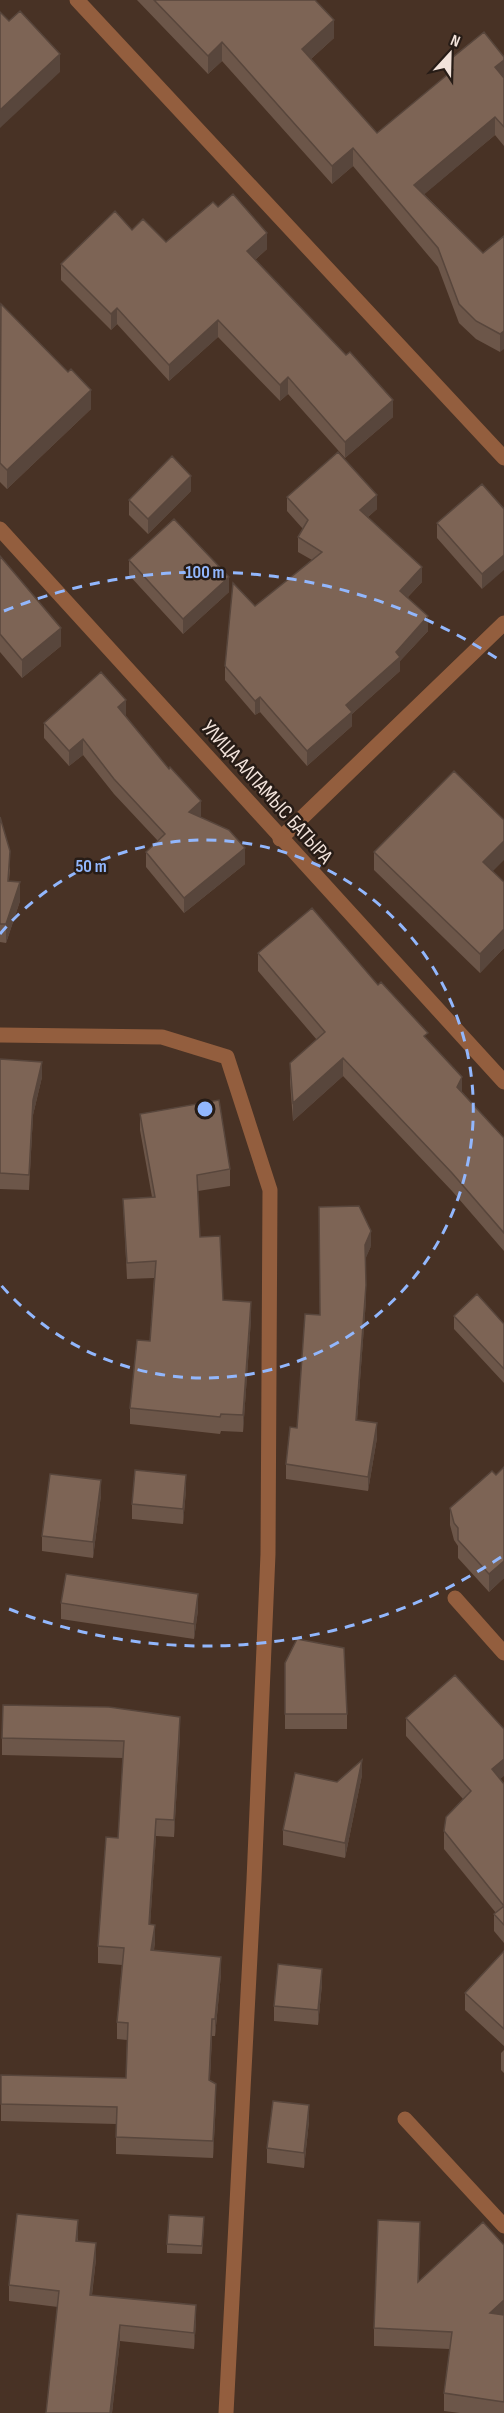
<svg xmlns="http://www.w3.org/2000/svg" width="504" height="2413" viewBox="0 0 504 2413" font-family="'Sofia Sans Condensed',sans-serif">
	<rect width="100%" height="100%" fill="#483225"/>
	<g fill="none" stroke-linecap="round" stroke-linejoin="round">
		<!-- minor -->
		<path stroke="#935e3e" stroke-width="15" d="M77 0 504 458
			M280 839 504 623
			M0 1035 162 1037 227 1057 270 1190 268 1554 254 1880 226 2413
			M455 1598 504 1653
			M405 2119 504 2226"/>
		<!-- tertiary -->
		<path stroke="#935e3e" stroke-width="15" d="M0 529 504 1082"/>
	</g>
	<!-- wall -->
	<path fill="#6c5649" d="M137 0H315L334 38 311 59 377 133 447 75V62L504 57V146L495 135 424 194 483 253 504 236 500 352 476 339 459 323 438 267 353 166 332 184 222 61 208 74Z
		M218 207 267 249 255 260 393 417 345 458 288 394 280 401 218 337 169 381 117 324 111 330 61 280V264L132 230 166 242Z
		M0 305 91 409 7 489 0 482Z
		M191 491 148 534 129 515V500Z
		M287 497 377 509 368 517 422 582 408 597 428 631 400 661V671L352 714V726L307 766 260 712 255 715 225 680V666L255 606 312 560 298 552V537L303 529 287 511Z
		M504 509 482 589 437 538V523Z
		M0 556 61 646 22 678 0 652Z
		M129 560 229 592 183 634 129 575Z
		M126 715V716L201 816 200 817 245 864 184 913 146 867V852L158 841 114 794 83 755 69 766 44 738V723Z
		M0 817 10 870 9 881 20 901 6 943 0 942Z
		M374 852 492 871 504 882V948L480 973 374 870Z
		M258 953 378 985 428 1040 462 1092 504 1138V1251L452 1191 343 1076 293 1121 290 1082V1063L317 1040 258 971Z
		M0 1059 42 1077 33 1115 29 1190 0 1189Z
		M140 1114 230 1169V1186L198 1191 200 1237 223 1300 251 1319 243 1432 221 1431 220 1434 130 1424V1408L150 1341 154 1278 127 1279 123 1199 152 1197 140 1130Z
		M371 1246 365 1259 366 1300 357 1420 377 1438 368 1491 286 1479V1464L297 1428 320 1315Z
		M454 1316 504 1324V1383L454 1329Z
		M504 1467V1578L489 1592 458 1558V1546L454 1540 450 1525V1508L496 1475Z
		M186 1490 183 1524 132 1519V1504Z
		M101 1495 93 1558 42 1551V1536Z
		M61 1603 198 1610 194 1639 61 1619Z
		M285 1663 347 1714V1729H285Z
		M406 1718 500 1779 504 1784V1943L494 1931V1914L496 1913 444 1849V1831L463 1799 406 1736Z
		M180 1734 174 1837 156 1836 150 1925 155 1942 154 1950 221 1974 215 2036H212L210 2080 216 2101 213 2158 116 2154V2124L1 2121V2104L126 2078 127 2040 117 2039V2022L122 1965 98 1963V1946L118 1838 123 1758 2 1755V1738Z
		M362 1775 345 1858 283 1845V1830L337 1782Z
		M504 1951V2046L465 2010V1993Z
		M322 1984 318 2025 274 2021V2006Z
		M504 2050V2073L501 2070V2053Z
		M309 2121 304 2168 267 2163V2148Z
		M204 2226 202 2254 167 2253V2244Z
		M78 2237V2241L96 2259 92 2295 196 2322 194 2349 120 2341 112 2413H46L58 2307 9 2301V2285Z
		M420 2239 419 2281 504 2245V2413H460L444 2411V2393L450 2349 374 2346V2328Z"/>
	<!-- shaded-wall -->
	<path fill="#58463c" d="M334 20V38L302 67V49Z
		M222 42V61L208 74V56Z
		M60 54V72L0 128V110Z
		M504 60V78L495 67Z
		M495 117V135L414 203V185Z
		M353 148V166L332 184V166Z
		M267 233V249L247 267V251Z
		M117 308V324L111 330V314Z
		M218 320V337L169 381V365Z
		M504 331V349L500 352V334Z
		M288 377V394L280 401V385Z
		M91 390V409L7 489V470Z
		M393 400V417L345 458V442Z
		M191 476V491L148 534V519Z
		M377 495V509L360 524V510Z
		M504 555V570L482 589V574Z
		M422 567V582L400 605V591Z
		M229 577V592L183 634V619Z
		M428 616V631L400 661V671L352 714V726L307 766V751L346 705Z
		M61 628V646L22 678V660Z
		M260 697V712L255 715V701Z
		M126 700V715L118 722V707Z
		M83 739V755L69 766V751Z
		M201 801V816L189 827V812Z
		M504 841V860L483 881V862Z
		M245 848V864L184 913V898Z
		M20 882V901L6 943V924Z
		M504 929V948L480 973V954Z
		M343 1058V1076L293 1121V1103Z
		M42 1062V1077L33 1115 29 1190 33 1100Z
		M462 1077V1096L457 1087Z
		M371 1231V1246L365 1260V1245Z
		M366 1285V1300L356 1435V1420Z
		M251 1302V1319L243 1432V1415Z
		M377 1423V1438L368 1491V1477Z
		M186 1475V1490L183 1524V1509Z
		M101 1480V1495L93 1558V1542Z
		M504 1561V1578L489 1592V1574Z
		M198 1594V1610L194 1639V1624Z
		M180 1717V1734L174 1837V1820Z
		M504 1759V1776L492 1786V1769Z
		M362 1760V1775L345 1858V1843Z
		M156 1819V1836L149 1942V1924Z
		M155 1925V1942L151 1967V1950Z
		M221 1957V1974L215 2036V2019Z
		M322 1969V1984L318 2025V2010Z
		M212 2019V2036L209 2097V2080Z
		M216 2084V2101L213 2158V2141Z
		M309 2105V2121L304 2168V2153Z
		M78 2220V2237L76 2257V2241Z
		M96 2243V2259L90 2311V2295Z
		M504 2300V2318L490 2313Z
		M196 2305V2322L194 2349V2333Z
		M120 2325V2341L112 2413H110Z"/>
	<!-- building -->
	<path fill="#7d6455" stroke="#58463c" stroke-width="1.5" d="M154 0H315L334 20 302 49 377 133 453 70 447 62 484 32 504 57V60L495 67 504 78V127L495 117 414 185 483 253 504 236V331L500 334 476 321 459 304 438 248 353 148 332 166 222 42 208 56Z
		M20 11 60 54 0 110V12L9 21Z
		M233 194 267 233 247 251 346 355 350 352 393 400 345 442 288 377 280 385 218 320 169 365 117 308 111 314 61 264 115 211 132 230 143 219 166 242 213 202 218 207Z
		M1 304 68 372 71 369 91 390 7 470 0 463Z
		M338 452 377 495 360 510 422 567 400 591 428 616 396 652 400 657 346 705 352 712 307 751 260 697 255 701 225 666 233 583 255 606 322 552 298 537 308 520 287 497Z
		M172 456 191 476 148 519 129 500Z
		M482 484 504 509V555L482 574 437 523Z
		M174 519 229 577 183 619 129 560Z
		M0 556 61 628 22 660 0 634Z
		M101 672 126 700 118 707 169 769 170 767 201 801 189 812 229 830 245 848 184 898 146 852 165 834 114 779 83 739 69 751 44 723Z
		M454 771 504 820V841L483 862 504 882V929L480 954 374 852Z
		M0 817 10 851 8 881 20 882 6 924H0Z
		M312 908 378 985 381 982 428 1033 424 1036 462 1077 457 1087 504 1138V1233L452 1173 343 1058 293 1103 290 1063 325 1032 258 953Z
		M0 1059 42 1062 33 1100 29 1175 0 1173Z
		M219 1100 230 1169 197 1175 200 1237 220 1236 223 1300 251 1302 243 1415 221 1414 220 1417 130 1408 137 1340 150 1341 156 1261 127 1263 123 1199 155 1197 140 1114Z
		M359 1206 371 1231 365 1245 366 1285 356 1420 377 1423 368 1477 286 1464 290 1427 297 1428 305 1314 320 1315 319 1207Z
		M477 1294 504 1324V1369L454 1316Z
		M504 1467V1561L489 1574 458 1540V1528L454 1523 450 1508 492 1471 496 1475Z
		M135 1470 186 1475 183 1509 132 1504Z
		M50 1474 101 1480 93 1542 42 1536Z
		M66 1574 198 1594 194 1624 61 1603Z
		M297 1639 344 1648 347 1714H285V1663Z
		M455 1675 504 1729V1759L492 1769 504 1784V1925L494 1914 504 1906 444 1831 446 1817 471 1791 406 1718Z
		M3 1705 109 1707 180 1717 174 1820 156 1819 149 1924 155 1925 151 1950 221 1957 215 2019H212L209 2080 216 2084 213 2141 116 2137 117 2107 1 2104V2075L126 2078 128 2023 117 2022 124 1948 98 1946 106 1837 118 1838 124 1741 2 1738Z
		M362 1760 345 1843 283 1830 295 1773 337 1782Z
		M504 1951V2029L465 1993Z
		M278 1964 322 1969 318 2010 274 2006Z
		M273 2101 309 2105 304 2153 267 2148Z
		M17 2214 78 2220 76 2241 96 2243 90 2295 196 2305 194 2333 120 2325 110 2413H46L59 2291 9 2285Z
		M169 2215 204 2217 202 2246 167 2244Z
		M378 2220 420 2222 418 2282 483 2222 504 2245V2300L490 2313 504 2315V2402L444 2393 452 2332 374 2328Z"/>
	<!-- distance rings -->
	<g fill="none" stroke="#92b7fd" stroke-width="3" stroke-dasharray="10 8">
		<path d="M0 934A269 269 0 1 1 0 1284"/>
		<path d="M501 1557A537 537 0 0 1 4 1607M4 611A537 537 0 0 1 501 661"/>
	</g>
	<g text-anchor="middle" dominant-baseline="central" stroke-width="5" stroke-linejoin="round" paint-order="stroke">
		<!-- street labels -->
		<g font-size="21" fill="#f2e3db" stroke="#271c16">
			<text transform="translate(267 792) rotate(48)">УЛИЦА АЛПАМЫС БАТЫРА</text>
		</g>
	</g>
	<circle cx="205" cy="1109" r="9" fill="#92b7fd" stroke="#271c16" stroke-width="3"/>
	<g font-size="18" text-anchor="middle" font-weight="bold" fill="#92b7fd" stroke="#271c16" stroke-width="5" stroke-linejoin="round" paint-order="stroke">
		<text x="205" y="578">100 m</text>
		<text x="91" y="872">50 m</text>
	</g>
	<!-- north arrow -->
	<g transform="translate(450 54) rotate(22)" stroke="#271c16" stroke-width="4.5" paint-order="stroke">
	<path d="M0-4.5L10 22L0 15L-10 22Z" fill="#f2e3db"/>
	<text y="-9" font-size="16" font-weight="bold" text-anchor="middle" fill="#f2e3db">N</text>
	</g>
</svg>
